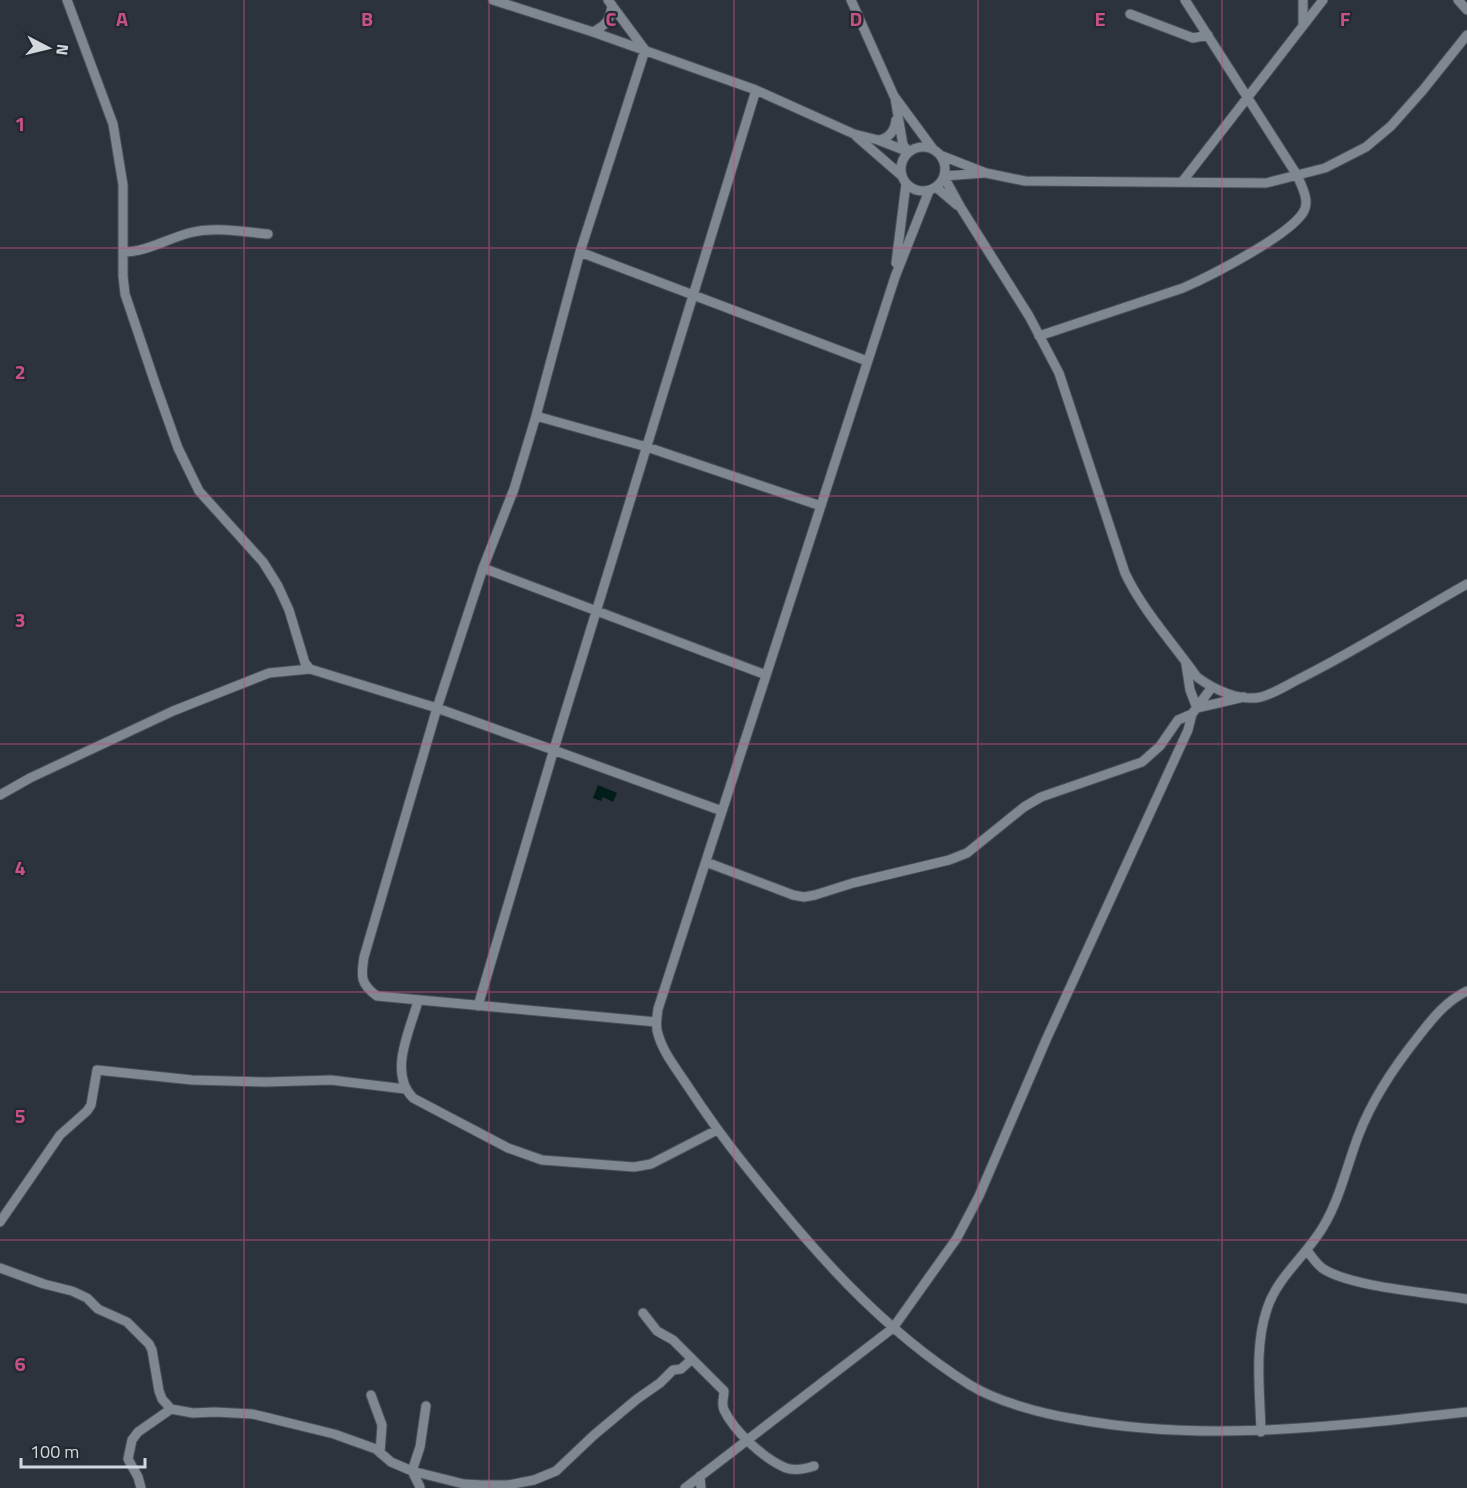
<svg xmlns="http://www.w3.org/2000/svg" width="1467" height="1488" viewBox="0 0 1467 1488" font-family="'Titillium Web',sans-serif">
	<rect width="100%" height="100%" fill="#2c333c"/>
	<!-- water -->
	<path fill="#021c1a" d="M598 785 617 793 613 802 603 797 601 801 593 798Z"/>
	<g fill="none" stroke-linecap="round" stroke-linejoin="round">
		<!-- minor casing -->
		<g stroke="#4a5057" stroke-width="11">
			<path id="minor" d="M67 0 113 124 123 185V276L125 294 156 386 178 448 199 491 263 562 278 586 289 610 305 663 310 669 437 708 722 811
				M493 0 593 32 756 90 854 134 878 140 909 152
				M608 0 645 50 580 252 536 416 514 489 483 568 437 708 364 957C361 976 360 984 377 996L656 1022
				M851 0 894 96 933 149
				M1458 0 1467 10
				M1130 14 1193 38 1208 35
				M1303 25V0
				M593 32C606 25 610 21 612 5
				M895 98 903 145 908 151
				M856 136 902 176
				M878 140C889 139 895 130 896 120
				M901 169a22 22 0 1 1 44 0a22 22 0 1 1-44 0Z
				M940 155 986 173 1025 181 1266 183 1325 168 1366 147 1391 126 1423 90 1467 35
				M944 176 984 173
				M944 177 961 208 1029 316 1059 373 1125 573C1143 611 1173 643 1197 677 1213 689 1240 702 1261 697 1276 693 1290 683 1303 677 1359 649 1412 615 1467 584
				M1182 182 1323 0
				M936 187 957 205
				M929 191 895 277 658 1009C657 1018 655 1026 658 1034 663 1052 675 1067 685 1082 704 1111 723 1138 744 1164 810 1247 879 1328 970 1385 998 1402 1043 1414 1075 1419 1206 1443 1336 1426 1467 1412
				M123 252C146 252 167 239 189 233 215 226 243 232 268 234
				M580 252 867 361
				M896 263 906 184
				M1039 336 1183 288C1210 276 1291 235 1304 211 1310 200 1301 185 1297 175L1185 0
				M536 416 647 447 821 506
				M483 568 766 675
				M1186 664 1190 690 1197 708 1244 697
				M0 795 30 778 173 711 269 673 310 669
				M706 862 793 895 804 897 815 895 853 883 949 860 967 853 1024 807 1041 797 1142 762 1160 746 1178 720 1192 714
				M418 1001C410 1031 388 1072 413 1098L508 1148 542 1160 634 1167 651 1164 717 1130
				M478 1006 554 749 756 90
				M0 1222 60 1135 87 1111 91 1105 97 1070 192 1080 266 1082 331 1080 405 1089
				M1307 1250C1311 1256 1316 1263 1322 1268 1349 1287 1432 1293 1467 1299
				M0 1268 44 1284 72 1291 87 1298 98 1309 127 1322 149 1344 152 1350 159 1391 162 1399 171 1409 193 1413 215 1412 252 1414 269 1418 334 1434 376 1449 391 1462 412 1471 464 1484 482 1485H508L534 1480 556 1471 594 1435 637 1399 660 1383 673 1370 681 1369 692 1359
				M643 1313 657 1331 673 1340 724 1391C724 1398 721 1403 724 1410 734 1431 764 1459 786 1468 795 1471 805 1469 814 1466
				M371 1395 382 1425 380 1453
				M1261 1432C1260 1392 1254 1347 1267 1309 1277 1277 1306 1256 1323 1227 1340 1199 1347 1165 1359 1134 1373 1098 1394 1067 1418 1037 1432 1019 1446 1001 1467 991
				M700 1476 701 1488
				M420 1487 412 1471 420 1447 426 1406
				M141 1488 138 1477 128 1459 132 1440 138 1432 171 1409
				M685 1488 893 1328 957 1238 979 1196 1046 1040 1188 730 1192 714 1212 687"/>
		</g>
		<!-- minor -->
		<use href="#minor" stroke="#7f8790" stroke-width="9"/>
	</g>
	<!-- grid -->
	<path fill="none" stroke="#c75282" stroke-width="1.5" stroke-opacity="0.55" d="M244 0V1488M489 0V1488M734 0V1488M978 0V1488M1222 0V1488M0 248H1467M0 496H1467M0 744H1467M0 992H1467M0 1240H1467"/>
	<g font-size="20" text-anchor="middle" font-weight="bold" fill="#c75282" stroke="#232931" stroke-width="4.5" stroke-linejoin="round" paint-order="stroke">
		<text x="122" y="26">A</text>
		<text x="367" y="26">B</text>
		<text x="611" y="26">C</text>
		<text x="856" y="26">D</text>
		<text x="1100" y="26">E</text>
		<text x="1345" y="26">F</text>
		<text x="20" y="131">1</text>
		<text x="20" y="379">2</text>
		<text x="20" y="627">3</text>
		<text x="20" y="875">4</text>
		<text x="20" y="1123">5</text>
		<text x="20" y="1371">6</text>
	</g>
	<!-- north arrow -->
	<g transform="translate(48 48) rotate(97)" stroke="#232931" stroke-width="4.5" paint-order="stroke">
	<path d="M0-4.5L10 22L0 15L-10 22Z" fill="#d3d8dd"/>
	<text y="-9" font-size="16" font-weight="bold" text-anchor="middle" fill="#d3d8dd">N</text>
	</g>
	<!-- scale -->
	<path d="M21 1458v9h124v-9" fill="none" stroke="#d3d8dd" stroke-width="3"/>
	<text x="30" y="1458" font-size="18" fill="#d3d8dd" stroke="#232931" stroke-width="4.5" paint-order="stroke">100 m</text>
</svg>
